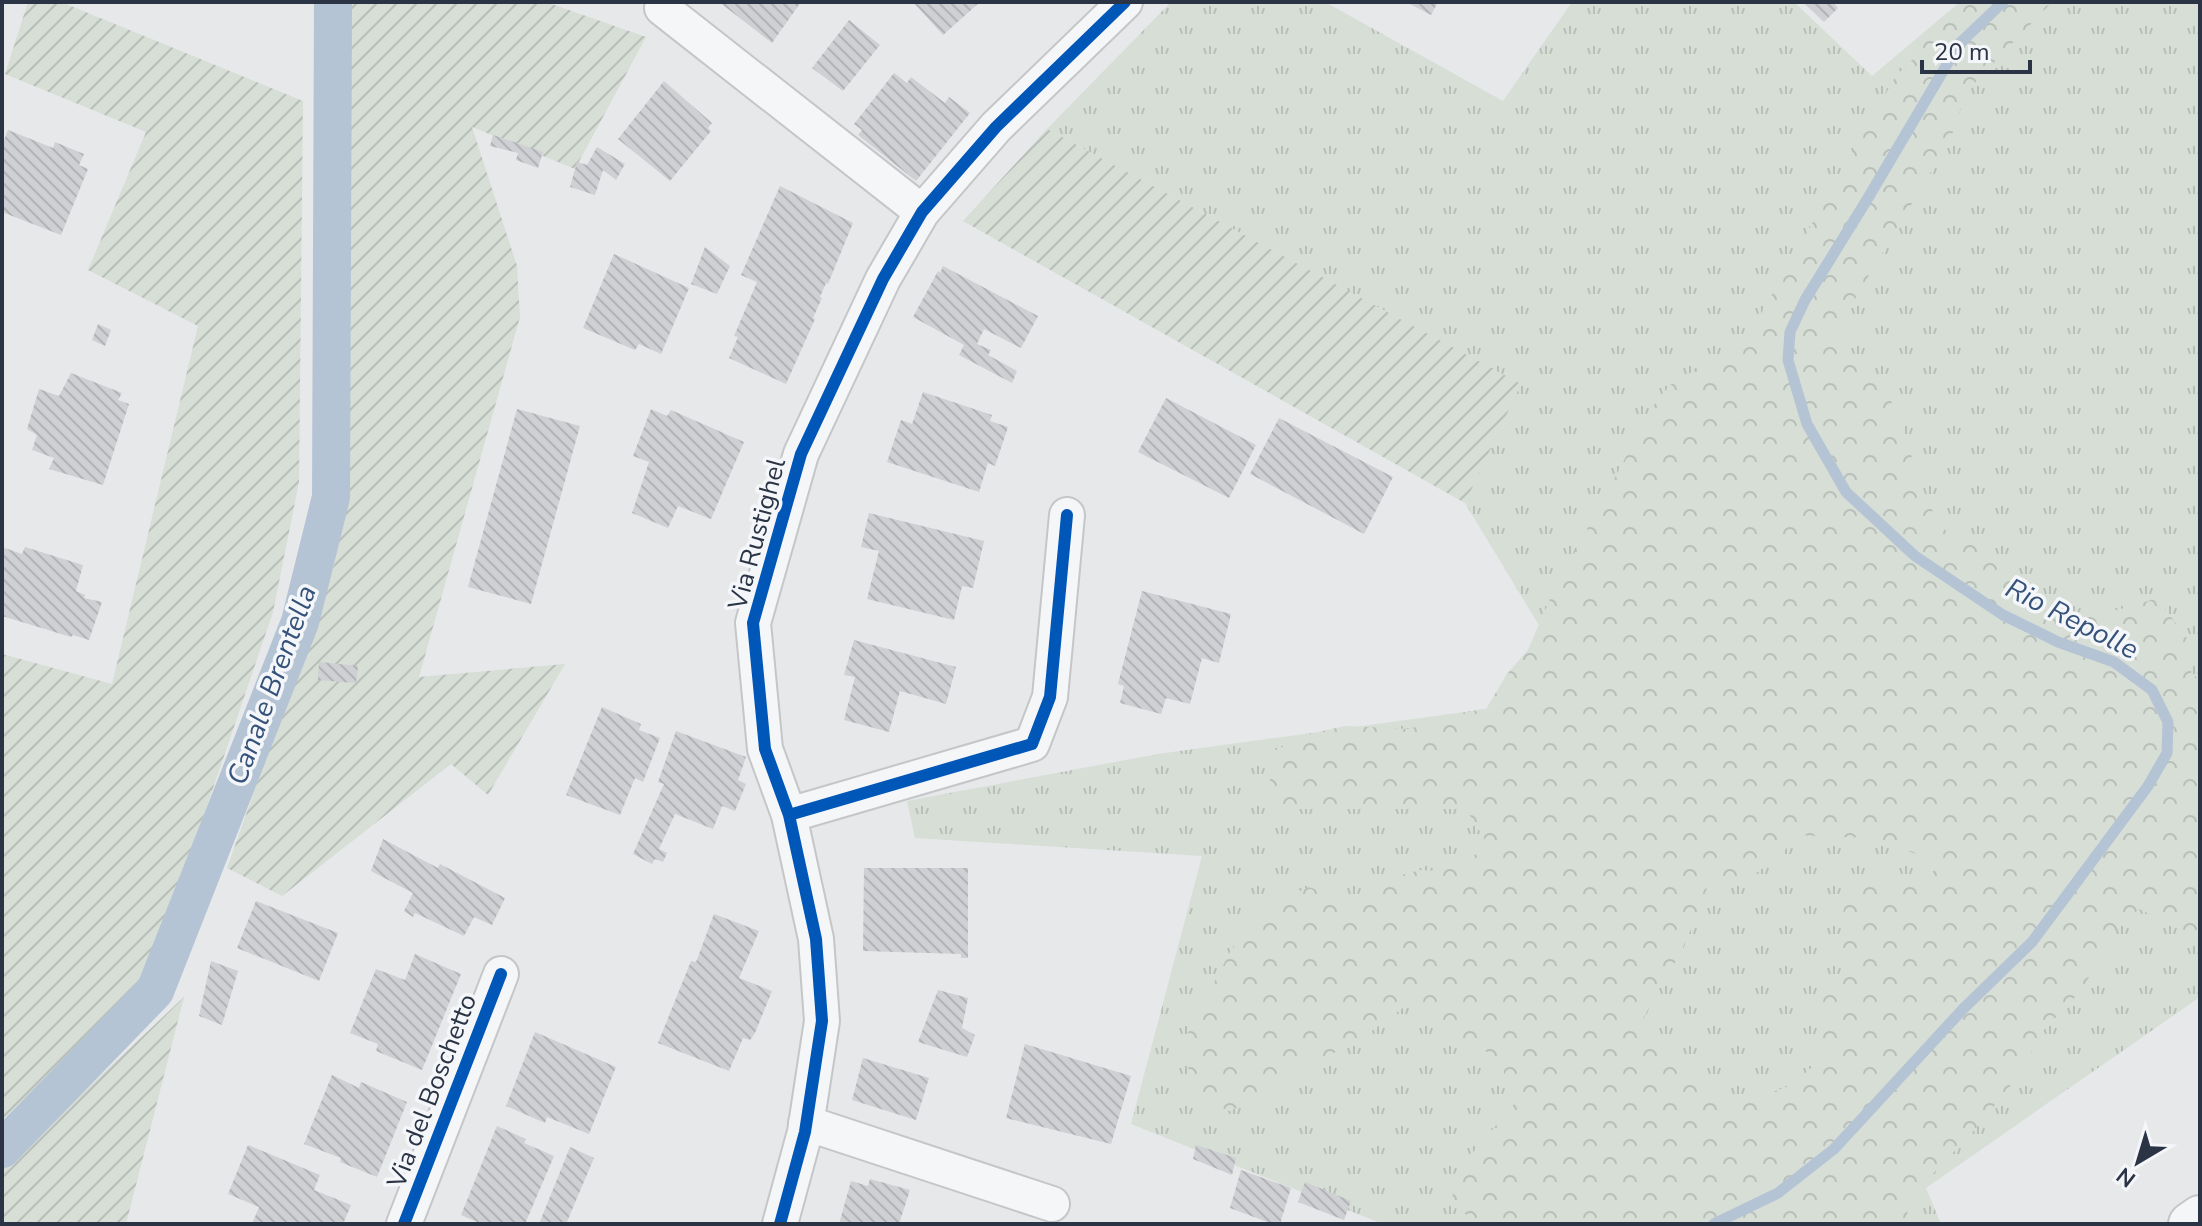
<svg xmlns="http://www.w3.org/2000/svg" width="2202" height="1226" viewBox="0 0 2202 1226" font-family="'Nunito Sans',sans-serif">
	<defs>
		<pattern id="grass-tufts" width="24" height="20" patternUnits="userSpaceOnUse" patternTransform="scale(2)"><rect width="24" height="20" fill="#d6ded6"/><path d="M3 7l-1-3M5 7V3M7 7l1-3M15 17l-1-3M17 17v-4M19 17l1-3" fill="none" stroke="#b8bfb9"/></pattern>
		<pattern id="forest-crowns" width="20" height="18" patternUnits="userSpaceOnUse" patternTransform="scale(2)"><rect width="20" height="18" fill="#d6ded6"/><path d="M2 6a3 3 0 1 1 6 0M12 15a3 3 0 1 1 6 0" fill="none" stroke="#b8bfb9"/></pattern>
		<pattern id="garden-furrows" width="10" height="10" patternUnits="userSpaceOnUse" patternTransform="scale(2)"><rect width="10" height="10" fill="#d6ded6"/><path d="M-1 1l2-2M0 10L10 0M9 11l2-2" fill="none" stroke="#b8bfb9"/></pattern>
		<pattern id="building-back-hatch" width="6" height="6" patternUnits="userSpaceOnUse" patternTransform="scale(2)"><rect width="6" height="6" fill="#ced0d3"/><path d="M-1 5l2 2M0 0l6 6M5-1l2 2" fill="none" stroke="#b1b3b6"/></pattern>
	</defs>
	<rect width="100%" height="100%" fill="#e6e8ea"/>
	<!-- grass -->
	<path fill="url(#grass-tufts)" d="M1171 2H1325L1503 101 1572 2H1794L1872 76 1960 2H2200V997L1926 1188 1941 1224H1383L1131 1124 1202 856 915 838 907 801 1158 754 1486 709 1548 640 1465 503 1520 384 1047 129Z"/>
	<!-- forest -->
	<path fill="url(#forest-crowns)" fill-rule="evenodd" d="M1976 2H2052L1966 92 1951 138 1843 319 1840 340C1857 359 1879 378 1891 401 1910 440 1916 484 1938 521 1950 541 1976 544 1994 556 2013 568 2027 588 2046 600 2082 623 2119 611 2157 598L2194 648 2191 673 2200 680V939L2139 909 2114 931 2102 957 2079 993 2039 1035 2025 1067 1980 1124 1910 1198 1906 1221 1897 1224H1481L1454 1207 1451 1178 1515 1103 1499 1059 1451 1031 1433 1004H1408L1361 1039 1305 1068 1285 1085 1264 1097 1229 1111 1203 1099 1189 1081 1187 1035 1230 952 1249 927 1274 905 1308 887 1347 900 1375 892 1398 876 1420 870 1439 871 1490 848 1466 809H1272L1268 753 1318 732 1345 726 1409 729 1461 713 1486 709 1507 674 1528 650 1550 599 1653 406 1670 385 1746 340 1895 77 1913 59 1946 14ZM1796 835 1872 838 1941 863 1919 887 1863 885 1846 898 1841 924 1843 976 1817 997 1822 1058 1792 1085 1749 1100 1719 1098 1669 1064 1641 1024 1665 974 1680 957 1709 883 1745 880 1780 857Z"/>
	<!-- garden -->
	<path fill="url(#garden-furrows)" d="M28 2H61L303 101 299 482 273 612 150 974 2 1121V654L112 684 198 326 88 270 146 132 5 74Z
		M349 2H546L646 37 575 169 472 127 517 266 520 317 419 677 565 664 488 795 451 764 282 896 227 868 334 565 348 477Z
		M1047 129 1521 384 1465 503 963 221Z
		M184 997 126 1224H2V1169Z"/>
	<g fill="none" stroke-linecap="round" stroke-linejoin="round">
		<!-- stream -->
		<path stroke="#b4c4d5" stroke-width="11" d="M1714 1224 1778 1193 1834 1149 1964 1008 2032 942 2148 786 2167 753 2168 722 2152 690 2114 662 2058 642 2003 615 1915 556 1846 492 1807 424 1788 360 1790 332 1805 300 1868 198 1959 44 2003 2"/>
		<!-- canal -->
		<path stroke="#b4c4d5" stroke-width="38" d="M2 1149 155 991 300 622 331 497 333 2"/>
	</g>
	<!-- building -->
	<path fill="url(#building-back-hatch)" d="M719 2H801L772 43Z
		M913 2H980L943 35Z
		M1406 2H1438L1431 15Z
		M1803 2H1833L1838 8 1824 22Z
		M849 20 880 45 843 91 812 68Z
		M894 73 907 83 911 77 945 103 949 97 970 113 916 181 858 135 862 130 854 124Z
		M664 81 712 123 708 128 711 131 670 181 618 139Z
		M8 130 53 148 55 142 84 154 79 165 88 169 61 235 2 212V145Z
		M493 135 543 152 538 168 516 160 518 153 490 146Z
		M597 147 625 164 616 180 603 170 595 195 570 187 577 162 587 165Z
		M780 186 853 223 828 284 826 283 820 297 822 298 813 318 815 319 786 384 729 358 738 337 734 336 757 282 741 275Z
		M705 247 730 266 717 294 691 284Z
		M614 254 689 288 661 354 639 344 635 350 583 328Z
		M943 266 1038 316 1021 348 984 329 977 344 991 350 988 355 1017 371 1012 383 959 355 964 345 913 317 938 271 940 273Z
		M98 324 111 330 105 346 92 340Z
		M71 373 122 393 118 400 129 404 103 485 49 469 54 458 32 450 37 435 27 429 39 389 59 396Z
		M923 392 992 415 990 421 1008 427 995 466 988 463 979 492 887 462 901 420 912 424Z
		M1166 398 1256 445 1229 498 1138 452Z
		M517 409 580 426 531 604 468 587Z
		M651 409 667 416 671 410 744 442 711 519 678 506 668 528 632 513 649 462 633 456Z
		M1279 418 1393 477 1364 534 1250 474Z
		M869 513 984 541 973 588 962 586 954 620 867 599 879 551 861 547Z
		M2 547 22 554 25 547 83 565 76 591 85 595 84 598 102 602 89 640 73 635 71 637 2 616Z
		M1142 591 1231 614 1219 663 1202 658 1190 704 1166 698 1161 714 1120 703 1124 686 1118 684Z
		M854 640 956 667 946 704 900 691 889 732 844 720 855 677 844 675Z
		M319 662 358 666 356 683 318 680Z
		M602 707 641 724 639 730 660 738 643 782 635 778 620 815 566 795Z
		M676 731 746 757 738 780 746 784 735 811 722 806 713 829 675 814 659 849 667 853 663 862 655 859 652 864 633 854 664 784 658 782Z
		M383 839 438 868 440 864 505 898 492 925 474 917 464 936 415 913 413 917 404 911 413 893 371 871Z
		M864 868H968V958H961V954L863 951Z
		M256 901 338 933 319 981 237 948Z
		M714 914 759 931 739 978 772 991 755 1033 750 1040 743 1038 729 1071 658 1043 691 961 696 962Z
		M415 954 461 974 422 1070 376 1051 378 1044 350 1033 376 969 405 980Z
		M211 961 238 971 222 1025 199 1016Z
		M938 990 968 998 962 1028 975 1035 967 1057 918 1042Z
		M535 1032 616 1067 589 1134 547 1117 545 1123 506 1106Z
		M1025 1044 1131 1076 1111 1144 1006 1118Z
		M863 1058 929 1078 916 1120 852 1100Z
		M332 1075 359 1088 361 1082 407 1102 377 1177 340 1162 341 1158 304 1144Z
		M497 1126 526 1139 524 1143 554 1156 525 1224H482L461 1215Z
		M248 1145 320 1175 314 1190 351 1205 343 1224H252L259 1207 228 1194Z
		M1196 1145 1236 1158 1232 1175 1193 1159Z
		M570 1147 594 1158 566 1224H539Z
		M1241 1170 1291 1188 1280 1224H1273L1230 1208Z
		M870 1179 910 1190 899 1224H839L851 1181 868 1186Z
		M1305 1182 1351 1201 1344 1220 1298 1202Z"/>
	<g fill="none" stroke-linecap="round" stroke-linejoin="round">
		<!-- minor casing -->
		<g stroke="#c4c6c8" stroke-width="38">
			<path id="minor" d="M662 8 922 212
				M789 815 1032 744 1050 697 1067 515
				M806 1123 1052 1204
				M404 1224 501 974
				M780 1224 805 1132 822 1021 816 939 789 815 765 749 753 623 801 454 883 279 922 212 996 127 1125 2"/>
		</g>
		<!-- tertiary casing -->
		<g stroke="#c4c6c8" stroke-width="46">
			<path id="tertiary" d="M2190 1224 2200 1217"/>
		</g>
		<!-- minor -->
		<use href="#minor" stroke="#f5f6f7" stroke-width="34"/>
		<!-- tertiary -->
		<use href="#tertiary" stroke="#f5f6f7" stroke-width="42"/>
		<!-- cycleway casing -->
		<g stroke="#f4f6f9" stroke-width="17">
			<path id="cycleway" d="M789 815 1032 744 1050 697 1067 515
				M404 1224 501 974
				M780 1224 805 1132 822 1021 816 939 789 815 765 749 753 623 801 454 883 279 922 212 996 127 1125 2"/>
		</g>
		<!-- cycleway -->
		<use href="#cycleway" stroke="#0057b8" stroke-width="12"/>
	</g>
	<g text-anchor="middle" dominant-baseline="central" stroke-width="7" stroke-linejoin="round" paint-order="stroke">
		<!-- street labels -->
		<g font-size="26" fill="#2b3445" stroke="#f4f6f9">
			<text transform="translate(757 534) rotate(-75)">Via Rustighel</text>
			<text transform="translate(432 1091) rotate(-69)">Via del Boschetto</text>
		</g>
		<!-- water labels -->
		<g font-size="28" font-style="italic" fill="#34527a" stroke="#f4f6f9">
			<text transform="translate(2072 619) rotate(27)">Rio Repolle</text>
			<text transform="translate(272 685) rotate(-70)">Canale Brentella</text>
		</g>
	</g>
	<!-- border -->
	<rect width="2202" height="1226" fill="none" stroke="#2b3445" stroke-width="8"/>
	<!-- north arrow -->
	<g transform="translate(2138 1162) rotate(218)" stroke="#f4f6f9" stroke-width="6" paint-order="stroke">
	<path d="M0-6L14 30L0 20L-14 30Z" fill="#2b3445"/>
	<text y="-12" font-size="22" font-weight="bold" text-anchor="middle" fill="#2b3445">N</text>
	</g>
	<!-- scale -->
	<path d="M1922 60v12h108v-12" fill="none" stroke="#2b3445" stroke-width="4"/>
	<text x="1934" y="60" font-size="24" fill="#2b3445" stroke="#f4f6f9" stroke-width="6" paint-order="stroke">20 m</text>
</svg>
